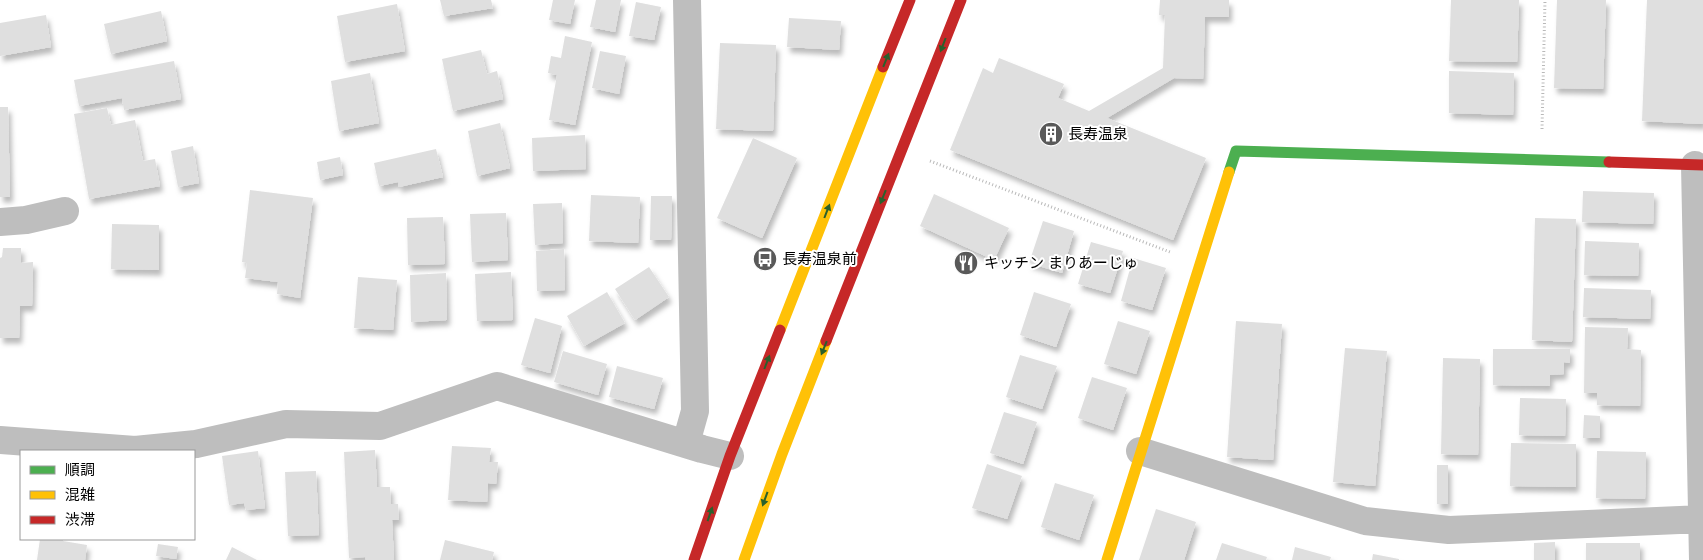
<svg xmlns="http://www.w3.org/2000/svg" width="1703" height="560" viewBox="0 0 1703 560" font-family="'Fira Sans','Noto Sans JP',sans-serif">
	<defs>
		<filter id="shadow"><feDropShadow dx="3" dy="5.5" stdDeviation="2.5" flood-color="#0004"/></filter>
	</defs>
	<rect width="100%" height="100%" fill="#fff"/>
	<!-- building -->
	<path fill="#dfdfdf" filter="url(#shadow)" d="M440 0H491L493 8 444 16Z
		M553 0H575L570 24 549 20Z
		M596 0H621L615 32 590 27Z
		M1160 0H1229V17H1205L1203 79 1174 78 1107 118 1206 158 1173 240 950 150 983 68 993 73 999 58 1064 84 1058 98 1089 111 1163 68 1165 15H1159Z
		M1451 0H1519L1517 62 1449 61Z
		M1557 0H1606L1603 89 1554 88Z
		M1647 0H1703V124L1642 121Z
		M636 2 661 7 654 40 629 36Z
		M397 4 405 51 345 62 337 16Z
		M161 11 167 41 111 54 104 24Z
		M46 15 51 47 0 56V23Z
		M789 18 841 21 839 50 787 47Z
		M565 36 592 42 575 125 549 120 557 75 548 73 551 56 561 58Z
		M720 43 776 45 773 131 716 129Z
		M481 50 487 74 497 71 503 99 453 111 442 59Z
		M600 51 626 56 619 94 592 88Z
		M174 61 181 99 124 110 122 98 79 106 74 80Z
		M1449 71 1514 73 1513 115 1449 113Z
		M370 73 379 123 339 131 331 81Z
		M0 107H8L10 197H0Z
		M107 108 111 125 135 120 143 161 155 159 160 186 89 199 74 114Z
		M500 123 510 168 477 176 468 131Z
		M585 135 586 169 533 171 532 138Z
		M753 138 797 158 762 238 717 218Z
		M193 146 199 183 178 187 171 151Z
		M436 149 443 177 399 187 398 182 379 186 374 163Z
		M340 157 343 175 320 180 317 162Z
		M250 190 313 198 300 298 277 294 278 282 245 278 247 263 242 262Z
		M1583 191 1654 193 1653 224 1582 222Z
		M934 194 1009 228 994 260 920 226Z
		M591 195 640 197 638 243 589 241Z
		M651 196H672L671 240H650Z
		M562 203 563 243 535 245 533 204Z
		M506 213 508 260 472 262 470 214Z
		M443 217 445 264 408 265 407 218Z
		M1535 218 1576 219 1572 342 1532 340Z
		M1043 221 1074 231 1062 273 1029 263Z
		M112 224 159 225V270L111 269Z
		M1585 241 1639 243 1638 276 1584 275Z
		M1091 242 1123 251 1110 293 1078 284Z
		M3 248H21V263L33 262 32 306H20L19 338H0V258L2 257Z
		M564 249 565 290 537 291 536 251Z
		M1133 258 1166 268 1152 310 1121 301Z
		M649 267 669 297 635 320 615 289Z
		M511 272 513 320 477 321 475 274Z
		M446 273 447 320 411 322 410 275Z
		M358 277 397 280 393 330 354 328Z
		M1584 288 1651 290 1650 319 1583 317Z
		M607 292 625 323 584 346 567 316Z
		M1034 292 1071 304 1056 347 1020 335Z
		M535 318 562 326 550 373 521 365Z
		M1118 321 1150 331 1136 374 1104 364Z
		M1236 321 1282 324 1273 460 1227 457Z
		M1585 327 1628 328 1627 349 1641 350 1640 406 1597 405V393H1584Z
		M1345 348 1387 351 1375 486 1333 482Z
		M1493 349H1570V363L1564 362V374L1550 375V386L1493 385Z
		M563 351 607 364 598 395 554 382Z
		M1020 355 1057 366 1042 409 1006 397Z
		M1443 358 1480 359 1478 455 1441 454Z
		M617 366 663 378 654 409 609 397Z
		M1092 377 1127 388 1113 430 1078 418Z
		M1520 398 1566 399 1565 436 1519 435Z
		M1004 412 1037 422 1023 464 990 453Z
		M1584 415 1600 416V438H1583Z
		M1511 443 1576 444V487L1510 486Z
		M452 446 491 448 489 462H498L496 484 488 483 487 502 448 500Z
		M375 450 377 487H390L391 504H398L399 520H392L394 560H366L365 557 349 558 344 452Z
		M258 451 265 508 246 510 244 503 229 505 222 456Z
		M1597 451 1646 452 1645 499 1596 498Z
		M987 464 1022 476 1007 519 972 508Z
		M1437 465H1448V504H1437Z
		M316 471 319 535 288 536 285 472Z
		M1055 483 1094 495 1079 540 1041 527Z
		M1156 509 1196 522 1184 560H1139Z
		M40 539H63V541L87 545 85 560H37Z
		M445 540 494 552 492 560H440Z
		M1555 542V560H1534V543Z
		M1222 543 1267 557 1266 560H1216Z
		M1586 543H1640V560H1586Z
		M158 544 178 547 176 559 156 556Z
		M232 547 257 560H226Z
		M1295 547 1331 557 1330 560H1292Z
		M1373 554 1399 559V560H1372Z"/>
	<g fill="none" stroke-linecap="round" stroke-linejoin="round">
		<!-- path -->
		<path stroke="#b9b9b9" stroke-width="3" stroke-dasharray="1 2.5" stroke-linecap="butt" d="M1542 129 1545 0
			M930 161 1170 252"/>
		<!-- street -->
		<path stroke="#bebebe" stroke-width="28" d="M1695 165 1703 560
			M0 222 26 220 65 211
			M0 440 135 450 196 444 286 424 380 426 497 386 702 449 730 456
			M686 443 695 411 687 0
			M1140 451 1365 521 1449 530 1703 519"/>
		<!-- fast -->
		<path stroke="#4caf50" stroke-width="11" d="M1229 172 1236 151 1609 162"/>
		<!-- slow -->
		<path stroke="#ffc107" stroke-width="11" d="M780 330 883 67
			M744 560 782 454 826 341
			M1107 560 1229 172"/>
		<!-- jam -->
		<path stroke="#c62828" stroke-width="11" d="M883 67 910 0
			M1609 162 1703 165
			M826 341 961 0
			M694 560 730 456 780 330"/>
	</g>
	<!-- one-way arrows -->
	<defs><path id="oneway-solid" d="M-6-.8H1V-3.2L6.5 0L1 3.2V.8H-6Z" transform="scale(1.25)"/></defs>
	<g fill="#2a602c">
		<use href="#oneway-solid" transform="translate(943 45) rotate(111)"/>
		<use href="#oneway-solid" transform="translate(886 60) rotate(-68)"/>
		<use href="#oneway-solid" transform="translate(883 197) rotate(112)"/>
		<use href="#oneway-solid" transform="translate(827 211) rotate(-69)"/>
		<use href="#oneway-solid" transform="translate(824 348) rotate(112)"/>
		<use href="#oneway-solid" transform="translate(767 362) rotate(-69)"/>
		<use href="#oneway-solid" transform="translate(765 499) rotate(110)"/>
		<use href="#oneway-solid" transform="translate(710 514) rotate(-71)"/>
	</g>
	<!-- icons -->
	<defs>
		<g id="building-disc" transform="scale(1.25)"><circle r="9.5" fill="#595959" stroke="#fff"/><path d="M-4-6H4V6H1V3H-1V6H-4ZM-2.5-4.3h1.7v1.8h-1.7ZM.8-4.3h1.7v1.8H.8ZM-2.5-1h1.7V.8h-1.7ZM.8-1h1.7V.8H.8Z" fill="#fff"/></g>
		<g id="bus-disc" transform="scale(1.25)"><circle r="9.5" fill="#595959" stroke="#fff"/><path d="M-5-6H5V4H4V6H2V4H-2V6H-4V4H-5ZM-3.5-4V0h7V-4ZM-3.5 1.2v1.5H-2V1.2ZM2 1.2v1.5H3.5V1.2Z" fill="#fff"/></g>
		<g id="restaurant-disc" transform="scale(1.25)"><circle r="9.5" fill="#595959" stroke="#fff"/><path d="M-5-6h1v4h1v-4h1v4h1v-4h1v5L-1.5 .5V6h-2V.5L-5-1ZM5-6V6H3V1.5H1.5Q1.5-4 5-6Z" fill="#fff"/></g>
	</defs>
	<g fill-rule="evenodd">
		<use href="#building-disc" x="1051" y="134"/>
		<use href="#bus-disc" x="765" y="259"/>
		<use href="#restaurant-disc" x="966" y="263"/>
	</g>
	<g text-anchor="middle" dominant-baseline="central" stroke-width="4" stroke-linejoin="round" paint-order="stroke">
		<!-- poi labels -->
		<g font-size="15" fill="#000" stroke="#fff" text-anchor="start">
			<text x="1068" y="134">長寿温泉</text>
			<text x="782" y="259">長寿温泉前</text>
			<text x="984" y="263">キッチン まりあーじゅ</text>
		</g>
	</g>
	<!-- legend -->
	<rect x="20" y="450" width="175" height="90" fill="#ffffff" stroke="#999999"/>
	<rect x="30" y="466" width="25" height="8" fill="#4caf50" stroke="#999999"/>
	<text x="65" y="475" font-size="15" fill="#000000">順調</text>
	<rect x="30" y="491" width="25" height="8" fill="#ffc107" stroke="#999999"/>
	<text x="65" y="500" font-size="15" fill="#000000">混雑</text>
	<rect x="30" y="516" width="25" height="8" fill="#c62828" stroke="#999999"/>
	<text x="65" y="525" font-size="15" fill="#000000">渋滞</text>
</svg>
